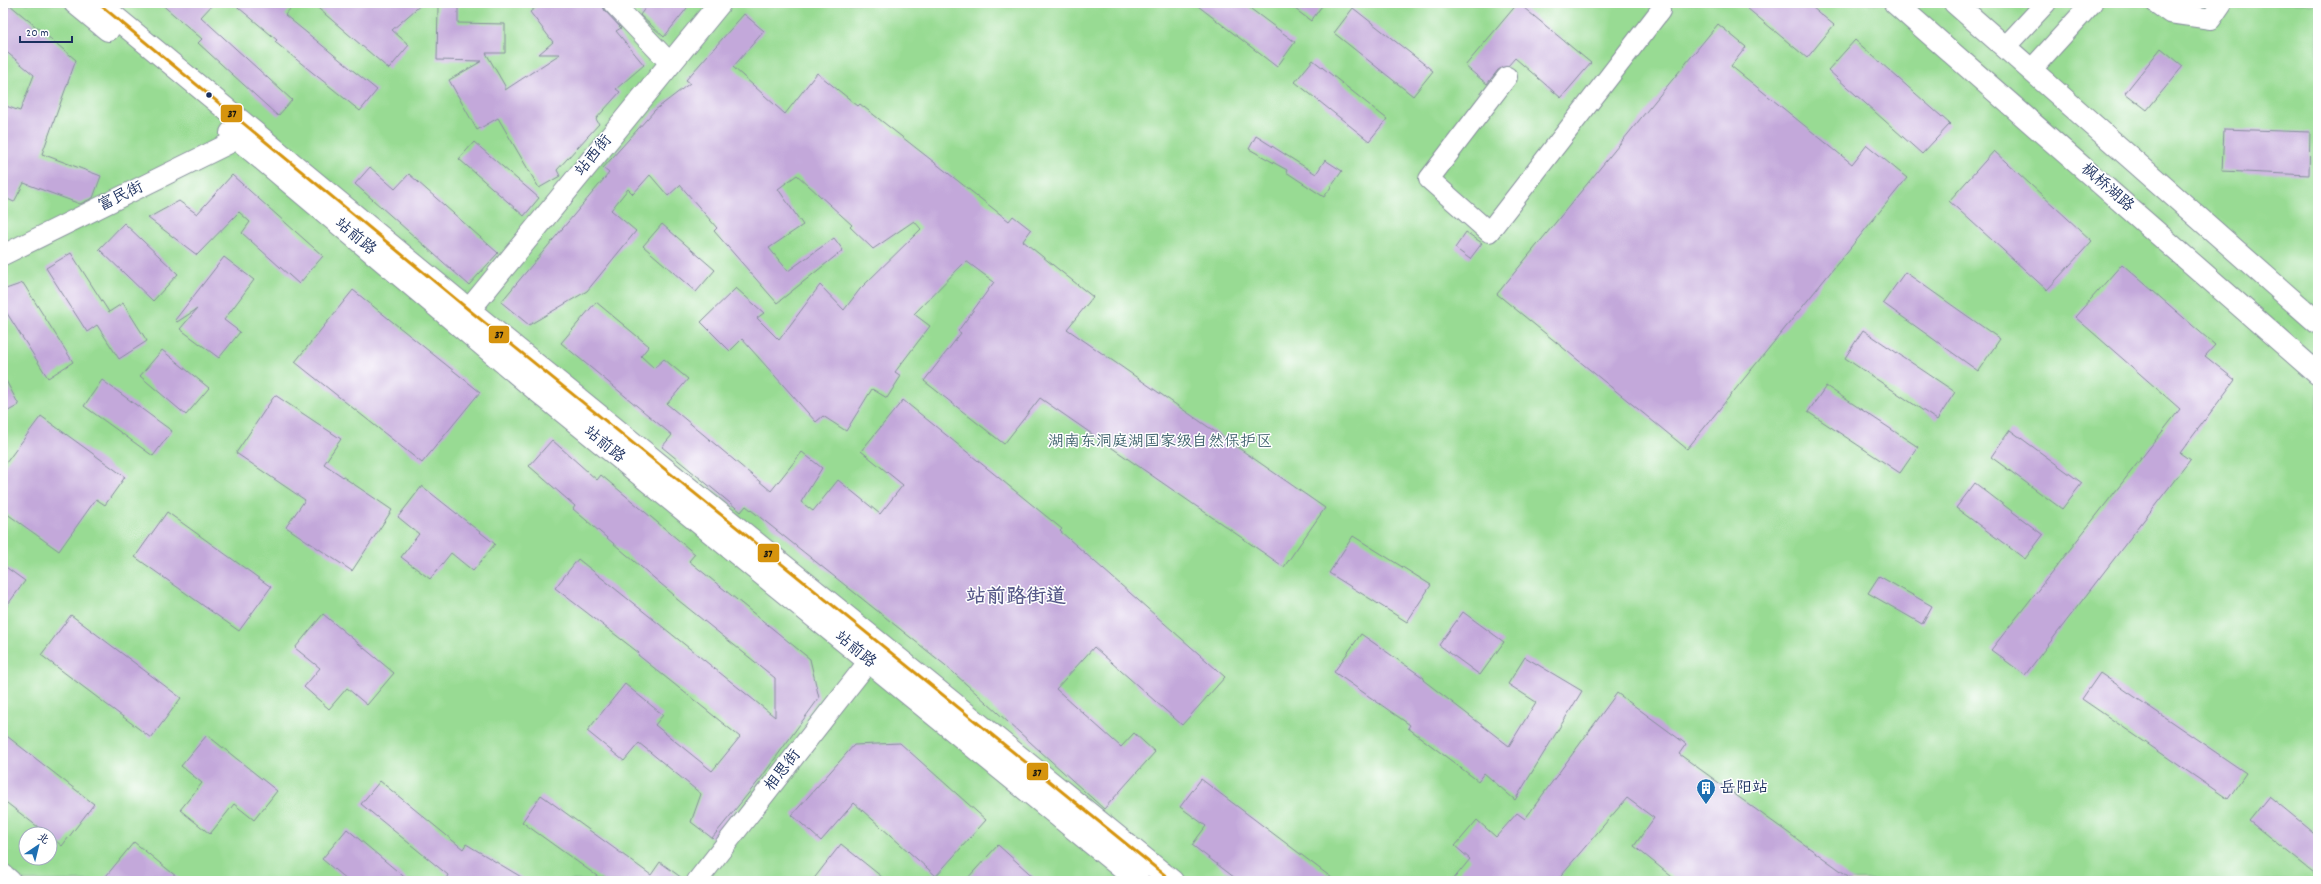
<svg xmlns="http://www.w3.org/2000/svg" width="2321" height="884" viewBox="0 0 2321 884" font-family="Dekko,'LXGW WenKai TC',sans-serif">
	<rect width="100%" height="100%" fill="#fff"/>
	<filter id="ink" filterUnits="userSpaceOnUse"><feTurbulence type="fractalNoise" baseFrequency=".025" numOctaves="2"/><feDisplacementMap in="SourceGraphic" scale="8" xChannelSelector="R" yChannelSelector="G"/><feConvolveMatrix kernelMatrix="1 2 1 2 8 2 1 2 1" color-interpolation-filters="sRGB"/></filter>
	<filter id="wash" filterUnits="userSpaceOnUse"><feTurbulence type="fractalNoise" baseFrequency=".012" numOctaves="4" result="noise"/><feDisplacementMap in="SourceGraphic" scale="16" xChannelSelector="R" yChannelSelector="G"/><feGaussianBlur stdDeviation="0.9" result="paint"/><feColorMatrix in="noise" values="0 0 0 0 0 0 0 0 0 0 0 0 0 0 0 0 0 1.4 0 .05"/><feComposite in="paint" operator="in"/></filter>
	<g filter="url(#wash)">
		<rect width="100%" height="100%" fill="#f2eed9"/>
		<!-- green -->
		<path fill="#98db93" stroke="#5a8578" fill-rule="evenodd" d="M3 3H2318V881H3ZM26 834H50V858H26Z"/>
		<g id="blocks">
			<!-- building -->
			<path fill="#c3a8da" d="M160 3H214L201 17 292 100 278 116 198 43 202 39Z
				M233 3H295L285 15 377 90 360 111 275 42 277 40Z
				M312 3H423L392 30 409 45 389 69Z
				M541 3H601L605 11 621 28 616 31 644 65 616 89 620 92 596 119 599 124 557 170 560 176 539 188 498 118 477 130 449 80 482 61 437 60 438 6H458V23L505 24V53H486L505 86V90L560 54H539L553 42 530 12Z
				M649 3H691L664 37 640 15Z
				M1194 3H1243L1295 42 1277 67Z
				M1287 3H1324L1311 21Z
				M1518 3 1591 63 1561 98 1515 58 1508 66 1498 70 1487 84 1465 66Z
				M1741 3H1807L1834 25 1807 58Z
				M10 5 76 60 42 154 101 176 93 198 80 204 24 183 14 202 3 197V105L20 111 34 75 3 49V14Z
				M1353 8 1433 71 1413 96 1334 33Z
				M744 14 764 31 733 67 785 114 817 73 858 106 860 104 1009 221 1013 216 1031 230 1023 241 1093 297 1067 329 1325 508 1284 567 1040 398 1004 444 924 381 961 333 958 331 994 282 966 261 914 314 930 326 895 372 901 376 887 398 872 389 846 431 823 416 816 422 742 339 730 351 701 322 736 288 764 313 757 318 779 340 820 285 844 310 860 289 921 229 914 221 873 249 850 227 852 225 797 175 778 189 803 225 769 248 788 271 834 238 843 250 777 303 714 231 717 228 680 185 668 196 650 175 633 194 628 189 611 210 636 231 587 291 529 325 501 302 609 173 603 168 655 110 690 83 686 80Z
				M1718 24 1746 47 1731 66 1852 164 1867 145 1907 178 1687 449 1497 294Z
				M1855 40 1950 124 1922 154 1828 70Z
				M2161 48 2183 66 2147 110 2125 93Z
				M1313 60 1387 119 1369 141 1295 82Z
				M2224 129 2310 132 2309 175 2222 171Z
				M1256 136 1316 174 1325 160 1342 171 1324 197 1286 172 1287 170 1249 149Z
				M474 142 539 198 524 216 459 159Z
				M1994 151 2092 241 2047 290 1949 201Z
				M370 167 395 189 409 174 498 253 469 285 355 184Z
				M232 175 323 256 299 284 242 233 250 222 239 212 197 255 148 218 179 201 197 214Z
				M124 223 178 274 153 301 99 249Z
				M662 224 715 270 696 292 643 246Z
				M1466 232 1482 243 1470 259 1455 248Z
				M71 253 109 312 123 303 147 341 119 359 97 325 87 332 46 268Z
				M224 257 254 280 224 320 240 332 219 358 180 329 197 309 177 322 175 320Z
				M2122 264 2215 345 2205 356 2235 380 2180 453 2190 460 2025 675 1991 650 2180 409 2075 317Z
				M1905 272 2000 339 1978 371 1883 303Z
				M23 283 73 362 48 378 3 307V290Z
				M353 290 480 392 422 463 295 362Z
				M596 302 649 346 641 356 654 368 664 359 688 379 667 404 771 491 802 452 822 468 801 502 813 511 838 480 880 514 903 485 861 451 903 400 1062 529 1060 531 1225 677 1182 725 1094 647 1056 689 1121 747 1134 733 1155 752 1104 809 945 665 746 506 741 512 662 447 672 435 561 343Z
				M1863 330 1955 392 1937 420 1845 358Z
				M162 350 209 388 186 415 140 376Z
				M3 375 19 405 3 414Z
				M102 380 172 431 153 456 84 406Z
				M1826 386 1918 447 1900 473 1808 412Z
				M275 395 341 439 324 464 392 510 352 571 286 527 305 500 236 453Z
				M41 416 125 477 105 505 96 499 59 551 3 511V467Z
				M2010 430 2082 483 2062 509 1991 457Z
				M552 440 597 480 601 475 695 554 689 561 810 659 819 698 761 778 712 838 691 822 701 794 639 743 624 761 587 731 625 684 663 715 655 725 712 771 740 737 638 655 639 653 555 588 578 559 775 717V678L673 596 674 595 573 509 575 506 529 466Z
				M1975 483 2043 535 2025 559 1956 508Z
				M422 486 495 544 473 571 451 553 430 579 401 557 419 534 398 517Z
				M167 512 271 587 239 631 135 557Z
				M1353 536 1431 585 1407 622 1329 573Z
				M3 565 25 581 3 611Z
				M1879 576 1932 606 1922 624 1868 593Z
				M1463 612 1504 642 1480 675 1439 645Z
				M323 614 394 673 367 705 347 688 329 709 304 687 320 668 295 648Z
				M71 615 181 698 151 738 41 655Z
				M1361 634 1424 678 1423 680 1509 746 1536 702 1508 684 1525 657 1582 691 1515 800 1484 773 1478 781 1408 728 1410 725 1334 672Z
				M2100 673 2246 773 2228 799 2082 699Z
				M1617 693 1686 744 1679 754 1855 881H1677L1634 846 1654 818 1627 798 1556 881H1452L1470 859 1455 846 1477 820 1496 837 1517 813 1525 819Z
				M3 733 94 804 62 846 50 836V834H47L3 800Z
				M207 735 277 791 254 820 234 804 210 834 180 810 202 783 181 766Z
				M900 743 986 820 936 876 854 803 821 841 792 815 854 745Z
				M1201 779 1336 881H1239L1192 845 1206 826 1180 807Z
				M380 781 463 849 466 844 528 881H445L448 875 361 804Z
				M541 795 651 875 660 862 686 881H604L522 822Z
				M2269 796 2318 836V876L2249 821Z
				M347 829 409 881H348L322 859Z
				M134 842 182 881H102Z
				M841 844 887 881H812Z
				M998 845 1038 881H965Z"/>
		</g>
	</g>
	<g filter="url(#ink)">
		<use href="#blocks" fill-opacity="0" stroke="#868e9c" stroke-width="1"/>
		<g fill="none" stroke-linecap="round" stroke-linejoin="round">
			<!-- minor casing -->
			<g stroke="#868e9c" stroke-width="22">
				<path id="minor" d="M613 3 670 63
					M2156 3 2170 13 2211 19 2222 3
					M2005 47 2046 3
					M2031 70 2092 3
					M1507 77 1429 179 1489 232 1660 11
					M3 255 238 139
					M3 874 11 881
					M697 881 869 661"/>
			</g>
			<!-- major casing -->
			<g stroke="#868e9c" stroke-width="24">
				<path id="major" d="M75 3 108 30
					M98 3 469 310 1172 881
					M1895 3 2318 374
					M1955 3 2318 323
					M231 133 528 383 1138 881
					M469 310 720 3"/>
			</g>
			<!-- minor -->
			<use href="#minor" stroke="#fff" stroke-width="20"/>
			<!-- major -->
			<use href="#major" stroke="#fff" stroke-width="22"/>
			<!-- bus-1 casing -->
			<g stroke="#fff" stroke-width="6">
				<path id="bus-1" d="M98 3 469 310 1172 881"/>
			</g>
			<!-- bus-1 -->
			<use href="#bus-1" stroke="#d6940e" stroke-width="3"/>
		</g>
	</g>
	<!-- icons -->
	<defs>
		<g id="building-pin" transform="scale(1)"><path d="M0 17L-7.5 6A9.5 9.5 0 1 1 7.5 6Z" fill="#1f6fb2" stroke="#fff"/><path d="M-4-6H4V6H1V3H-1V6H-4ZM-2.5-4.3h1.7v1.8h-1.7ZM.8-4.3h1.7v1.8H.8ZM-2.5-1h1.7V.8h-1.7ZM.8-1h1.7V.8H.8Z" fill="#fff"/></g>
	</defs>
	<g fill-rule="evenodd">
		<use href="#building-pin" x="1706" y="788"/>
	</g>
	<!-- markers -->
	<circle fill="#1b2f5e" stroke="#fff" stroke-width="1.5" cx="209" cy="95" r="3.5"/>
	<g text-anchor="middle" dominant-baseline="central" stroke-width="3" stroke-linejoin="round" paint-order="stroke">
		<!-- street labels -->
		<g font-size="16" fill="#1b2f5e" stroke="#fff">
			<text transform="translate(594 156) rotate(-51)">站西街</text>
			<text transform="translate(2107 188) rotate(41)">枫桥湖路</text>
			<text transform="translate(121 197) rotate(-26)">富民街</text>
			<text transform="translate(355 237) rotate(40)">站前路</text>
			<text transform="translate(604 445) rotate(39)">站前路</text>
			<text transform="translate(855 650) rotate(39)">站前路</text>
			<text transform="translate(783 771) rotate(-52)">相思街</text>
		</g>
		<!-- park labels -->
		<g font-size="16" fill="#40636e" stroke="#fff">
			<text x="1160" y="442">湖南东洞庭湖国家级自然保护区</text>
		</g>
		<!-- poi labels -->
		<g font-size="16" fill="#1b2f5e" stroke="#fff" text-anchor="start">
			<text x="1720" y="788">岳阳站</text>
		</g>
		<!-- district labels -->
		<g font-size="20" font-weight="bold" fill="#565989" stroke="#fff">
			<text x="1016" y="598">站前路街道</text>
		</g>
	</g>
	<g stroke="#fff" stroke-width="1.5">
		<rect x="220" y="104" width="23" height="19" rx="4" fill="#d6940e"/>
		<rect x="488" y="325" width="22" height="19" rx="4" fill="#d6940e"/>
		<rect x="757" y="543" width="23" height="20" rx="4" fill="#d6940e"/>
		<rect x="1026" y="762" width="23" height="19" rx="4" fill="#d6940e"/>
	</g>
	<g font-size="11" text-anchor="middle" font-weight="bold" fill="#111">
		<text x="232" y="117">37</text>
		<text x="499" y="338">37</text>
		<text x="768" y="557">37</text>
		<text x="1037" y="776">37</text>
	</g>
	<!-- margin -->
	<rect width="2321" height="884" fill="none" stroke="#fff" stroke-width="16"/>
	<!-- north arrow -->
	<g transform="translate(38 846) rotate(35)"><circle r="19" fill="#ffffff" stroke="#a4acbf"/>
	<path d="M0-3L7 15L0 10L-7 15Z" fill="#1f6fb2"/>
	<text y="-6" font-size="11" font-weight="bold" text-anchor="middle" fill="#1b2f5e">北</text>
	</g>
	<!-- scale -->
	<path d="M20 36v6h52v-6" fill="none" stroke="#1b2f5e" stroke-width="2"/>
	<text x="26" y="36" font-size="12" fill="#1b2f5e" stroke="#ffffff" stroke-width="3" paint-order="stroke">20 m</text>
</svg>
